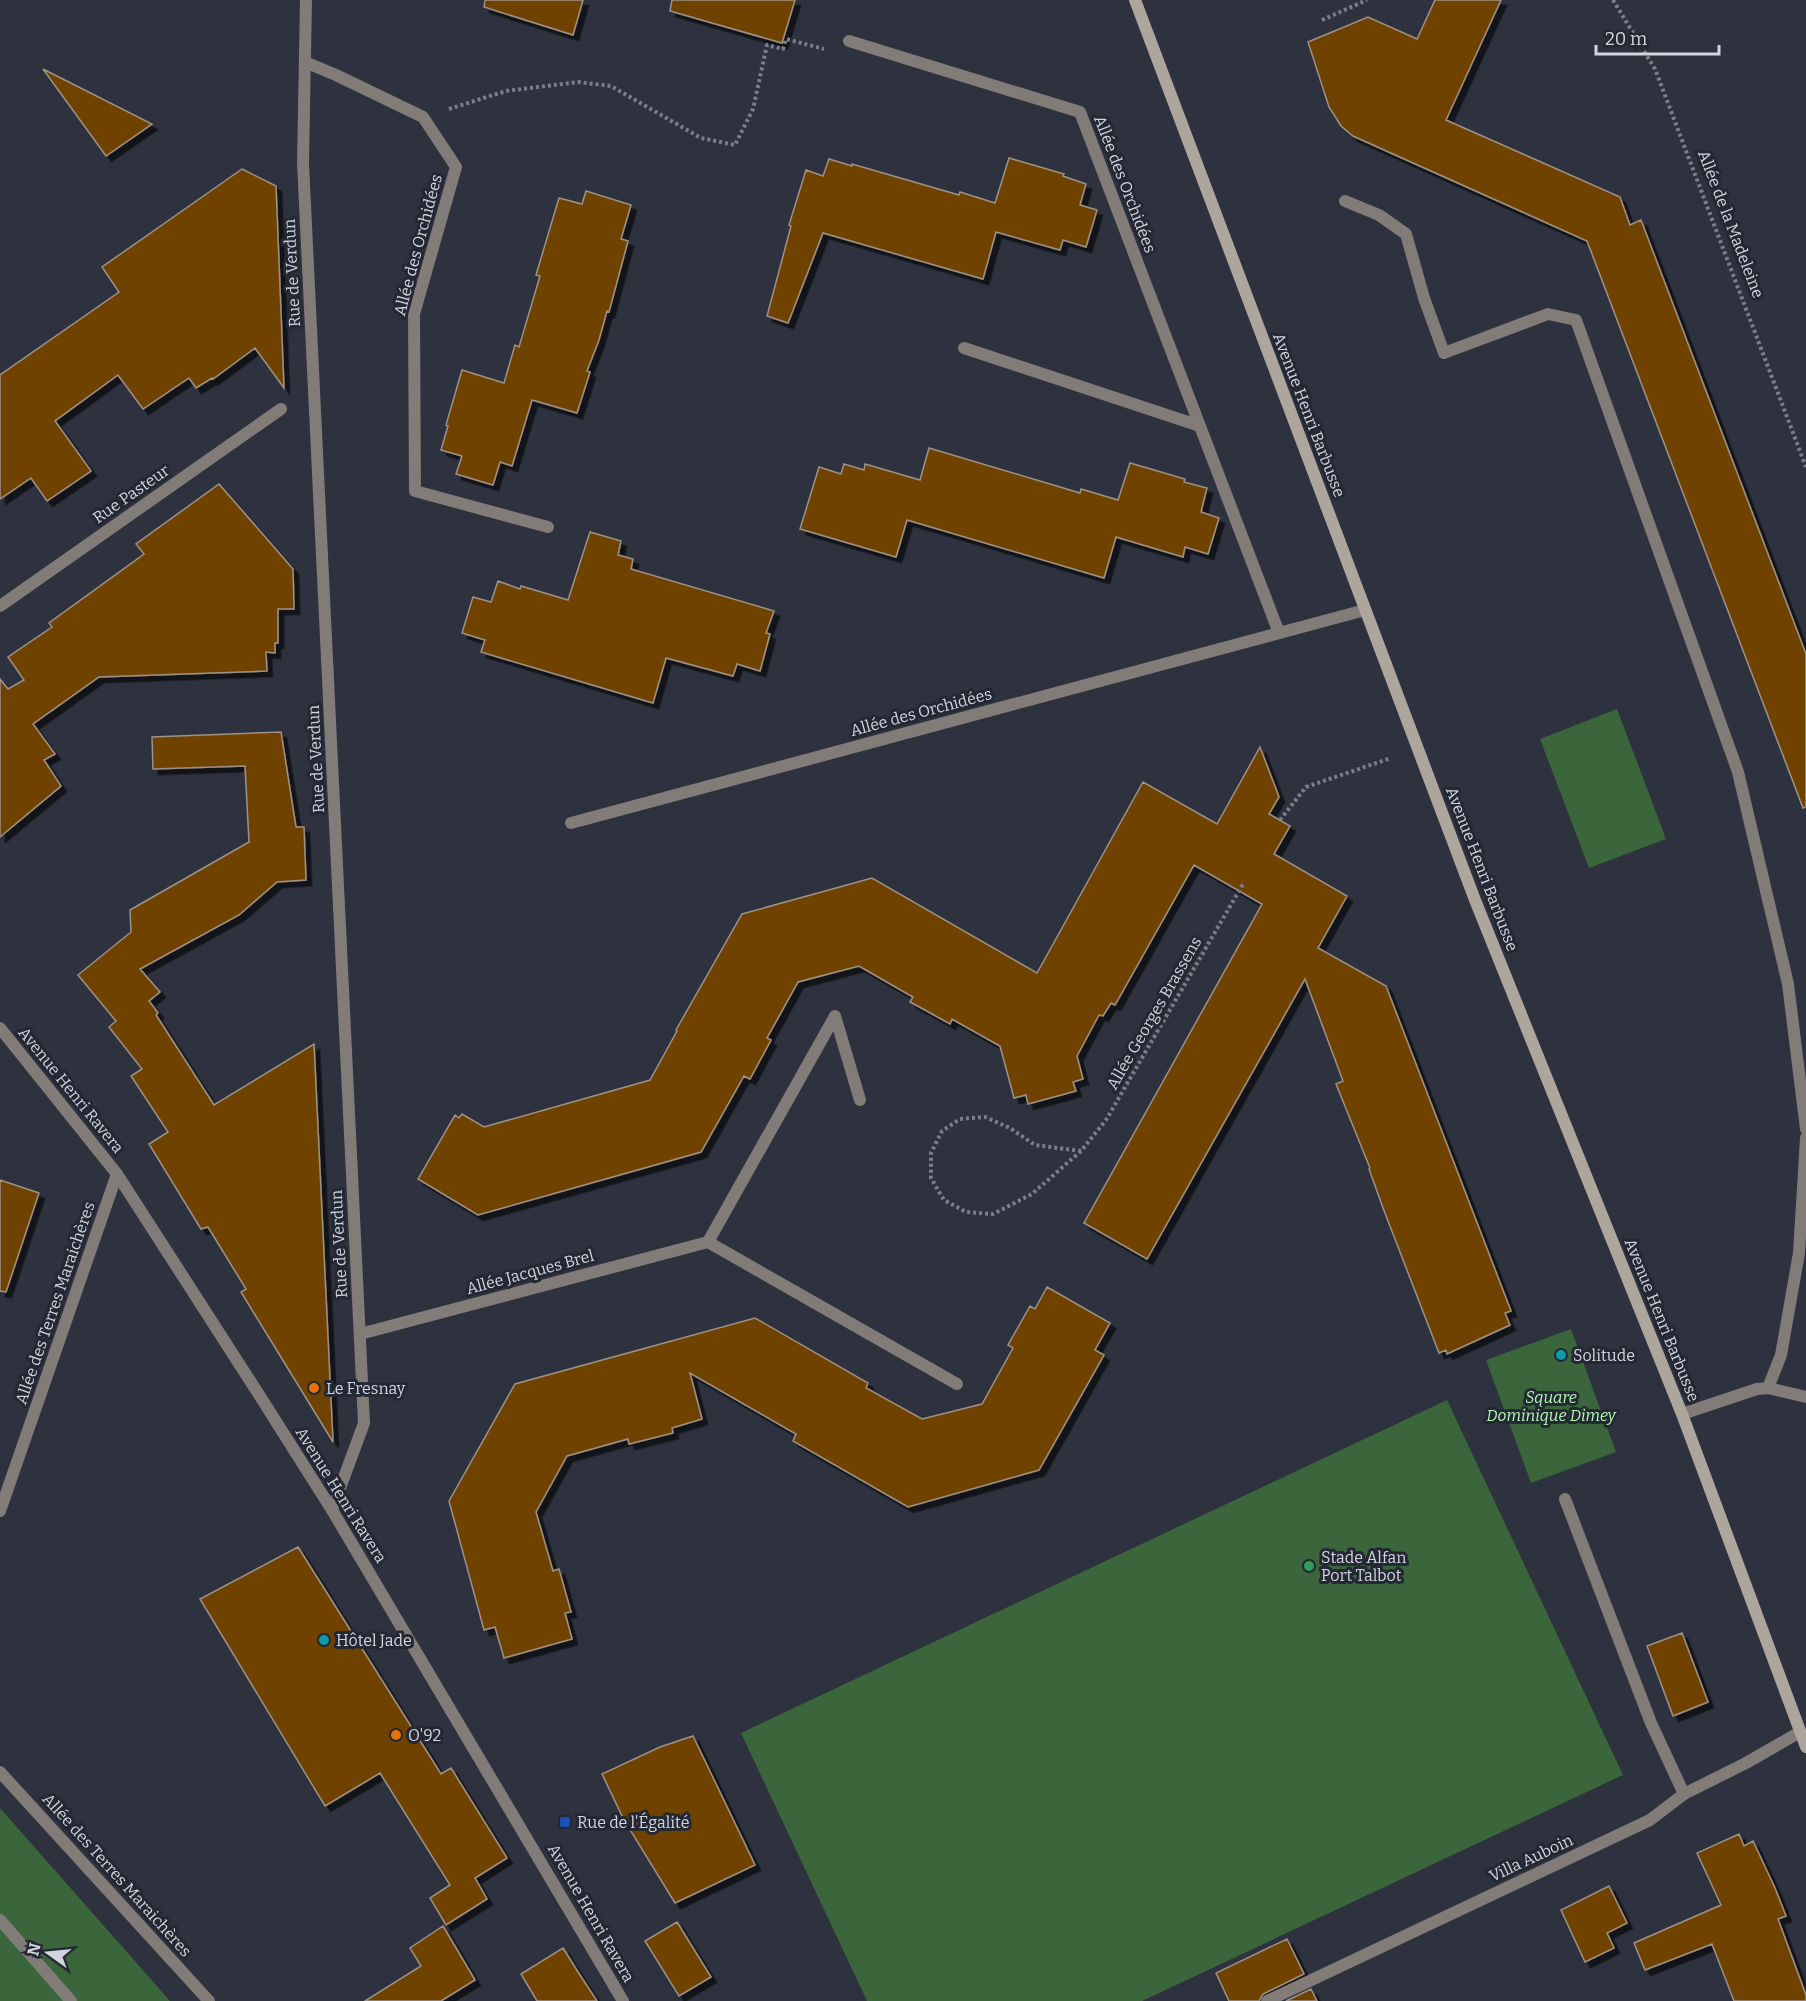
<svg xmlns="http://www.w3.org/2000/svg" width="1806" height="2001" viewBox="0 0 1806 2001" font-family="Bitter,serif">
	<defs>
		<filter id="shadow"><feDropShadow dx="5.5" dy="5.5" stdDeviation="0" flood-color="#0009"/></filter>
	</defs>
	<rect width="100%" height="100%" fill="#2d323e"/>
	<!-- green -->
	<path fill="#3b653b" d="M1617 709 1666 839 1589 868 1540 739Z
		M1571 1329 1616 1452 1531 1483 1486 1360Z
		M1447 1400 1623 1775 1142 2001H867L741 1733Z
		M0 1808 170 2001H0Z"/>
	<!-- building -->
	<path fill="#704204" stroke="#9e9185" stroke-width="1.5" filter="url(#shadow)" d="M485 0H583L573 35 484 7Z
		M672 0H795L782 43 670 11Z
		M1435 0H1501L1446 120 1620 197 1630 225 1641 220 1806 654V807L1803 808 1587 241 1353 136 1341 126 1329 107 1308 42 1368 17 1417 39Z
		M43 69 152 124 106 156Z
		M1009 158 1064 174 1063 176 1086 184 1080 205 1097 210 1086 247 1063 240 1060 250 996 232 983 279 823 233 788 323 767 316 791 226 789 225 806 170 823 176 829 159 852 166V164L959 195 960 192 995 203Z
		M242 169 276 186 284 388 255 348 213 379 212 378 196 388 189 378 143 409 118 375 55 421 91 471 47 501 31 478 0 499V375L119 292 102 267Z
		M586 191 631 205 621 239 628 241 609 312 607 311 599 340 587 371 590 372 577 413 532 400 512 466 500 462 493 485 456 474 462 456 441 450 448 426 446 425 462 370 504 383 515 345 519 347 540 276 536 275 559 198 582 204Z
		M929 448 1080 493 1081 489 1118 500 1130 463 1185 479 1184 482 1207 488 1201 512 1219 518 1208 554 1185 547 1183 557 1116 537 1104 578 907 520 896 557 800 529 819 467 841 474 844 464 864 470 865 464 920 480Z
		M219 484 293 569 294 609H278V643H275V653L266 652 267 671 99 677 33 724 55 754 44 760 61 786 0 837V679L8 689 24 680 8 657 52 627 49 623 144 554 136 544Z
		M590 532 621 541 618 555 633 559 631 569 774 611 766 633 770 634 760 671 737 664 733 676 666 658 653 703 481 652 485 640 462 633 473 597 491 602 498 581 520 589 521 586 568 600Z
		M281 732 296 827H304L306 880 277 882 239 915 140 969 160 992 149 1001 158 1013 156 1015 214 1105 314 1044 333 1442 241 1292 246 1289 208 1227 201 1229 149 1144 168 1132 131 1076 142 1069 109 1027 116 1021 78 975 131 932 130 910 249 842 245 766 153 769 152 737Z
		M1260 747 1279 797 1269 814 1290 826 1274 854 1347 896 1318 948 1386 986 1511 1311 1505 1313 1510 1325 1447 1354 1446 1350 1439 1353 1383 1208 1369 1169 1370 1168 1336 1084 1343 1081 1305 979 1147 1259 1084 1223 1262 904 1194 865 1115 1005 1111 1003 1103 1016 1099 1015 1077 1056 1083 1079 1073 1082 1076 1091 1028 1104 1026 1095 1014 1098 1000 1046 952 1019 950 1024 925 1010 910 1002 913 997 859 966 798 982 767 1038 771 1040 750 1079 744 1076 701 1152 478 1215 418 1179 455 1115 459 1118 462 1114 484 1127 650 1080 677 1031 676 1030 742 914 872 878 1037 973 1143 782 1217 824Z
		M0 1180 39 1193 6 1292 0 1291Z
		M1047 1287 1110 1323 1095 1350 1104 1355 1039 1470 908 1507 793 1441 796 1434 690 1373 702 1419 672 1428 673 1433 629 1444 628 1439 567 1456 536 1512 553 1571 559 1569 571 1612 565 1613 572 1639 504 1658 495 1627 484 1630 449 1501 515 1384 755 1318 868 1383 866 1388 922 1419 982 1404 1013 1348 1008 1345 1030 1306 1035 1309Z
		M298 1547 441 1774 451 1768 507 1858 475 1878 487 1899 446 1925 430 1898 450 1885 380 1773 325 1806 200 1599Z
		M1682 1633 1708 1702 1673 1716 1647 1646Z
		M693 1736 755 1865 675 1903 624 1820 602 1774 660 1747Z
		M1739 1834 1744 1846 1753 1841 1775 1888 1786 1916 1778 1919 1806 1995V2001H1734L1712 1944 1645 1970 1634 1943 1721 1905 1697 1853Z
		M1609 1886 1627 1923 1607 1933 1614 1948 1585 1962 1561 1910Z
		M677 1922 711 1977 679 1996 645 1941Z
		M443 1926 475 1980 441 2001H365L421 1966 410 1948Z
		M1287 1939 1304 1974 1263 1994 1259 2001H1229L1216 1973Z
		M563 1948 578 1972 597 2001H537L521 1974Z
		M1311 1989 1317 2001H1286Z"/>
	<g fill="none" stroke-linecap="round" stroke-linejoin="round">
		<!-- path -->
		<path stroke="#7b7f89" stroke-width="4" stroke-dasharray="3 3" stroke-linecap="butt" d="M1613 0 1655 69 1806 467
			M1322 20 1367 0
			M449 109 506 91 578 82 611 86 701 138 735 145 753 109 767 45 783 49 786 39 824 49
			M1280 820 1306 787 1391 758
			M1081 1151 1035 1145 1010 1128 985 1117 960 1119 942 1131 931 1153V1178L944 1200 966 1212 993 1214 1032 1194 1081 1151 1106 1120 1243 884"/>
		<!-- service -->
		<path stroke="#817c77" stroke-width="12" d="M849 41 1080 112 1279 633
			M305 62 336 75 423 117 456 167 414 314 415 491 548 527
			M1345 201 1379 215 1406 234 1424 298 1444 353 1548 314 1576 320 1738 772 1788 984 1806 1129
			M964 348 1200 426
			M571 823 1365 610
			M708 1242 957 1384
			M360 1334 708 1242 835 1016 860 1100
			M1768 1388 1781 1355 1799 1253 1806 1138
			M1682 1414 1757 1389 1768 1388 1806 1397
			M1565 1499 1651 1723 1684 1794
			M0 1511 117 1174
			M0 1772 209 2001
			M0 1920 71 2001"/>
		<!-- minor -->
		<path stroke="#817c77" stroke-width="12" d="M306 0 303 163 364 1423 332 1510
			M0 606 281 409
			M1267 2001 1650 1820 1684 1794 1746 1763 1800 1732"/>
		<!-- tertiary -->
		<path stroke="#817c77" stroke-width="12" d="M0 1028 117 1174 256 1390 332 1510 623 2001"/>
		<!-- secondary -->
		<path stroke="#aea69d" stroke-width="12" d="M1135 0 1475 900 1682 1414 1806 1747"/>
	</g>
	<!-- markers -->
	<g fill="#0f9aa8" stroke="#232834" stroke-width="2">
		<circle cx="1561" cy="1355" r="6"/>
		<circle cx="324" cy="1640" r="6"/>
	</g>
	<g fill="#e8710a" stroke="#232834" stroke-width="2">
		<circle cx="314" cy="1388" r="6"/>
		<circle cx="396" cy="1735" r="6"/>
	</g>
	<circle fill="#2e9e5b" stroke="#232834" stroke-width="2" cx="1309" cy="1566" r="6"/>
	<rect fill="#1a4fb4" stroke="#232834" stroke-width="2" x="559" y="1816" width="12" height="12" rx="3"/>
	<g text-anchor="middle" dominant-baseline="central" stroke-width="6" stroke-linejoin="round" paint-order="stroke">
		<!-- street labels -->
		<g font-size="16" fill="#d2d5dd" stroke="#232834">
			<text transform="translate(1125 184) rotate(69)">Allée des Orchidées</text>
			<text transform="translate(1731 224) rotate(69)">Allée de la Madeleine</text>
			<text transform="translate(418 245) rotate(-75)">Allée des Orchidées</text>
			<text transform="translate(292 273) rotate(-93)">Rue de Verdun</text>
			<text transform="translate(1309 415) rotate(69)">Avenue Henri Barbusse</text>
			<text transform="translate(131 494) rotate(-35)">Rue Pasteur</text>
			<text transform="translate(921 712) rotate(-15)">Allée des Orchidées</text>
			<text transform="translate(316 759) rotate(-93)">Rue de Verdun</text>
			<text transform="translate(1482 869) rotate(69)">Avenue Henri Barbusse</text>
			<text transform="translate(1154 1013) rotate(-60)">Allée Georges Brassens</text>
			<text transform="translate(71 1090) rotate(51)">Avenue Henri Ravera</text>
			<text transform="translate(339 1244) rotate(-93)">Rue de Verdun</text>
			<text transform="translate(530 1272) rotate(-15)">Allée Jacques Brel</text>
			<text transform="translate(55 1303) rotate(-71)">Allée des Terres Maraichères</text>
			<text transform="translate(1662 1320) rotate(68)">Avenue Henri Barbusse</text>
			<text transform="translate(341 1495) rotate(58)">Avenue Henri Ravera</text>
			<text transform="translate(1531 1858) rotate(-25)">Villa Auboin</text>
			<text transform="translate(117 1875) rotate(48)">Allée des Terres Maraichères</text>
			<text transform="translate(591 1913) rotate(60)">Avenue Henri Ravera</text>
		</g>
		<!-- poi labels -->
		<g font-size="16" fill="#d2d5dd" stroke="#232834" text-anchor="start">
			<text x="1573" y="1355">Solitude</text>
			<text x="326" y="1388">Le Fresnay</text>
			<text x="1321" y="1557">Stade Alfan<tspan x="1321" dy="18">Port Talbot</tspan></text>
			<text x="336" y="1640">Hôtel Jade</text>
			<text x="408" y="1735">O'92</text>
			<text x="577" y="1822">Rue de l'Égalité</text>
		</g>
		<!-- park labels -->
		<g font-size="16" font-style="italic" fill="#b1f9af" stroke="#232834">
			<text x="1551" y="1397">Square<tspan x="1551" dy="18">Dominique Dimey</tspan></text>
		</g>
	</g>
	<!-- north arrow -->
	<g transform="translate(48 1953) rotate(285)" stroke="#232834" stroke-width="4.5" paint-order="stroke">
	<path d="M0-4.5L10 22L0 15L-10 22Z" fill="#d2d5dd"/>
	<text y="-9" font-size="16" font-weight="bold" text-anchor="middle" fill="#d2d5dd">N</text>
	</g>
	<!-- scale -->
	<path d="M1596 45v9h123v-9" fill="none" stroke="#d2d5dd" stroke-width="3"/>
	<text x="1605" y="45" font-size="18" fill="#d2d5dd" stroke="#232834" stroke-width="4.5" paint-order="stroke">20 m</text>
</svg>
